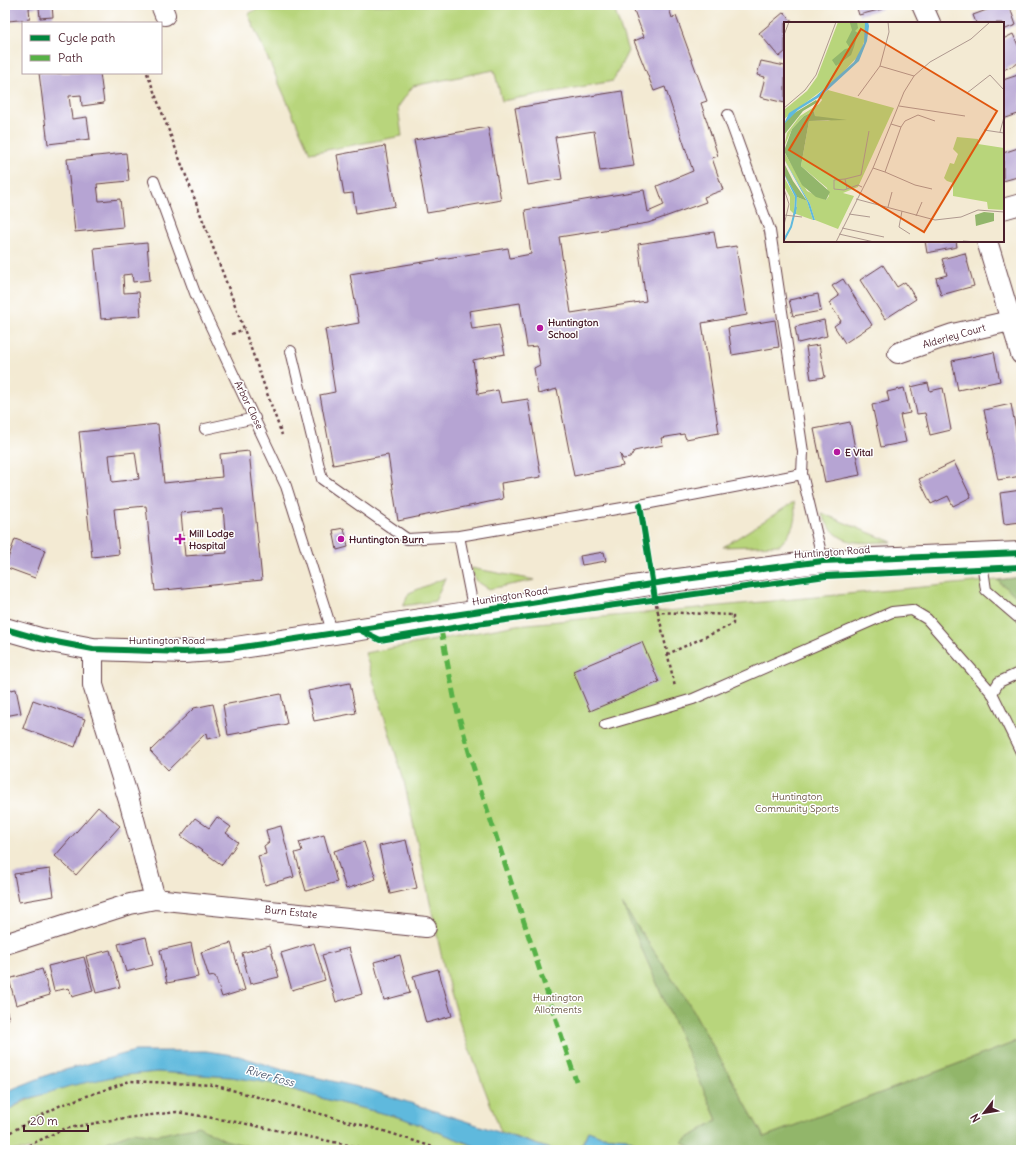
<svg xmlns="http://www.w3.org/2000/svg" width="1026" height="1155" viewBox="0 0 1026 1155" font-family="Delius,sans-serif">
	<rect width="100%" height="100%" fill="#fff"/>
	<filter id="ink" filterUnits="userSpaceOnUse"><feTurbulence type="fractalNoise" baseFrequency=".025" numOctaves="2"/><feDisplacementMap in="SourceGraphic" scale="8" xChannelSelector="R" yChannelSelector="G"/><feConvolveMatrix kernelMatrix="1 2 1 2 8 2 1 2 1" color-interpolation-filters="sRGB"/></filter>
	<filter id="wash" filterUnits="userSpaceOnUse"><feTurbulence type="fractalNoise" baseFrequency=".012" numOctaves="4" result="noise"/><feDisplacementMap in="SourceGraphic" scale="16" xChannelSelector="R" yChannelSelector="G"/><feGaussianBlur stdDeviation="0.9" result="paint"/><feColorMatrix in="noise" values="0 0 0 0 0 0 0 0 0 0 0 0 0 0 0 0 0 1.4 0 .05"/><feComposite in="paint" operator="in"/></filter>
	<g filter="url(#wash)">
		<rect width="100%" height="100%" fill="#f3ead3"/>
		<!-- green -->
		<path fill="#b8d57b" stroke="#817a53" d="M265 5H622L614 8 628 51 613 81 502 101 494 70 413 86 398 107 402 136 310 153 248 14Z
			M794 502C797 522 793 530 780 545L723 547Z
			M821 513 892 542C857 542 839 549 821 513Z
			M471 568 535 580 489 589 475 580Z
			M445 578 435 601 403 606 409 593Z
			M997 580 1021 600V1040L764 1137 687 1000 624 907 717 1120 682 1142 696 1150H649L626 1138 601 1136 588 1131 579 1150H553L501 1132 461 1027 444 968 404 781 365 653 517 625Z
			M157 1072 231 1077 270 1083 328 1100 402 1118 485 1150H5V1112C50 1085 105 1076 157 1072Z"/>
		<!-- forest -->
		<path fill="#92b66b" stroke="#6e6a4b" d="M1021 577V600L997 580Z
			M622 904 687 1000 764 1137 1021 1040V1150H696L682 1142 717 1120Z
			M198 1126 225 1140 263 1150H98L107 1142 133 1132 158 1135Z"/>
		<!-- water -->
		<path fill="#5fb9dd" stroke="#546c84" d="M135 1051H206L239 1056 280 1069 371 1090 553 1150H485L402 1118 328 1100 270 1083 231 1077 157 1072 117 1076 70 1086 25 1100 5 1112V1092L50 1074Z
			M588 1131 601 1136 626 1138 649 1150H627L612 1145 609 1150H594L582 1145Z"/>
		<g id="blocks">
			<!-- building -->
			<path fill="#b6a4d3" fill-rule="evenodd" d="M7 5H52L53 17 40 18 39 7 29 8 30 19 8 21Z
				M632 5H668L672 18 676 16 707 101 701 103 718 156 712 158 723 190 704 197 706 202 648 223 559 237 571 313 646 301 638 244 714 232 717 249 736 246 747 315 702 323 719 433 686 439 684 434 661 438 663 445 634 451 630 458 623 459 620 454 623 466 574 476 557 389 538 394 534 368 540 365 537 346 527 347 520 303 469 311 472 329 499 325 505 354 473 360 478 394 498 390 501 403 528 399 541 477 501 483 503 499 398 521 388 455 333 465 320 395 335 392 325 329 359 323 350 274 508 248 510 258 531 254 525 210 644 190 648 212 664 205 657 186 693 171 665 87 654 91 634 41 644 37Z
				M856 5H881L882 9 859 15Z
				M1000 5H1009L1016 25 1003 30V23H976L973 15Z
				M784 12 793 23H785V52L779 57 759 33Z
				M1013 34 1021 52V62L1003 70V39Z
				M761 61 785 66V103L760 97 765 77 757 75Z
				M39 73H100L104 103 82 106 81 95 69 96 72 119 87 117 90 139 48 144Z
				M1018 75 1021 82V113L1003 119V80Z
				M622 91 634 166 600 171 594 131 555 137 562 179 528 185 515 108Z
				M488 127 501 200 427 213 414 140Z
				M385 146 395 206 356 213 353 193 344 194 337 155Z
				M1021 147V176L1003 181V153Z
				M126 153 129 181 97 184 99 201 120 199 123 227 75 232 67 159Z
				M925 241H956L957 247 927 253Z
				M147 243 150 280 133 282 132 274 123 275 124 293 139 292 141 316 101 319 94 248Z
				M965 253 974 286 941 295 936 278 947 275 942 259Z
				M883 265 897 287 905 282 916 299 885 319 860 280Z
				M843 279 872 325 845 343 834 326 841 321 829 303 839 296 832 286Z
				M818 294 821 311 793 316 789 300Z
				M775 320 779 347 732 355 728 328Z
				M824 320 827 336 798 343 795 327Z
				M819 345 825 377 811 379 806 347Z
				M994 352 1000 381 958 390 952 361Z
				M928 383 930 391 943 388 951 430 930 435 925 413 917 414 911 387Z
				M904 388 910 413 900 415 906 442 881 447 872 405 889 401 887 392Z
				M1011 404 1021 456V476L998 480 984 410Z
				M850 422 860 475 825 482 814 429Z
				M158 424 164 483 222 477 220 454 249 451 262 580 155 591 146 506 114 509 119 554 92 557 79 432ZM135 452 139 479 112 482 109 455ZM223 509 227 553 185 556 181 513Z
				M954 462 971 497 953 506 948 496 931 504 919 479Z
				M1021 490V522L1004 524 1000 493Z
				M344 528 348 547 337 550 333 530Z
				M15 539 45 550 35 578 5 567Z
				M604 552 606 561 582 565 580 556Z
				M642 642 659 682 590 711 573 671Z
				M350 683 356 713 314 721 308 691Z
				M16 689 21 713 5 716V691Z
				M281 694 287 724 228 735 223 705Z
				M33 700 85 719 75 747 23 728Z
				M213 704 221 736 207 739 206 733 168 770 150 751 194 708Z
				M98 807 120 826 76 875 55 856Z
				M217 817 231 827 226 833 238 842 222 865 181 836 195 818 209 828Z
				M281 826 294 877 265 885 258 856 266 854 264 846 269 842 266 830Z
				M324 835 337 882 306 891 295 853 302 851 299 842Z
				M406 840 417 888 390 894 379 846Z
				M364 842 376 879 346 889 334 851Z
				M50 869 54 896 19 902 14 874Z
				M146 937 153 965 126 972 118 944Z
				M191 943 198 977 167 983 160 950Z
				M231 943 245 990 222 997 215 976 209 977 201 952Z
				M314 943 325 980 292 990 281 953Z
				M270 945 279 977 250 984 242 953Z
				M349 948 362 994 336 1002 322 955Z
				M110 950 120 987 96 993 86 956Z
				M400 955 410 993 384 1000 374 962Z
				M84 957 93 991 72 997 69 988 54 991 48 966Z
				M42 969 50 995 16 1005 9 979Z
				M438 969 452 1016 426 1023 413 976Z
				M5 1006 9 1019 5 1020Z"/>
		</g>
	</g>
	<g filter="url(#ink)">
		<use href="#blocks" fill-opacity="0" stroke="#633d44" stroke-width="1"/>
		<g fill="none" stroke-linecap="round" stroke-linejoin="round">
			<!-- service casing -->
			<g stroke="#633d44" stroke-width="12">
				<path id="service" d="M728 115 770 231 803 452 802 474
					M154 181 195 293 286 486 333 634
					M291 351 322 479 407 539 459 536
					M205 429 255 418
					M981 555 986 590 1021 620
					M474 612 459 536 640 505 802 474 823 561
					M1021 672 999 682 992 693 1021 752
					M605 725 693 699 892 612 912 610 927 619 992 693"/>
			</g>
			<!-- minor casing -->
			<g stroke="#633d44" stroke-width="22">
				<path id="minor" d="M161 5 165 15
					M922 5 930 23
					M1003 209 1021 204
					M987 241 1021 354
					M898 353 953 334 1010 321
					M93 649V685L130 804 155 899
					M5 944 130 904 155 899 426 927"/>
			</g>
			<!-- tertiary casing -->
			<g stroke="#633d44" stroke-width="24">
				<path id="tertiary" d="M5 629 40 639 93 649 184 652 229 649 474 612 670 581 823 561 1021 553"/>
			</g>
			<!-- path -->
			<path stroke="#633d44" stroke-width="2.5" stroke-dasharray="3 3" stroke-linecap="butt" d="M147 73 244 329 282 435
				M232 334 244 329
				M656 604 658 612 733 615V624L668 654
				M658 612 675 687
				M5 1135 61 1105 130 1081 213 1085 384 1131 442 1150
				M18 1150 64 1129 117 1119 177 1112 242 1123 372 1150"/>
			<!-- service -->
			<use href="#service" stroke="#fff" stroke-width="10"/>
			<!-- minor -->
			<use href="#minor" stroke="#fff" stroke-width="20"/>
			<!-- tertiary -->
			<use href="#tertiary" stroke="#fff" stroke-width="22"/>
			<!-- quiet -->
			<path stroke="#57b146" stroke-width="5" stroke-dasharray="10 5" stroke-linecap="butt" d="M441 630 455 702 473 766 576 1081"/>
			<!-- cycleway casing -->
			<g stroke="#fff" stroke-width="8">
				<path id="cycleway" d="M640 505 655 599
					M5 629 40 639 93 649 184 652 229 649 474 612 670 581 823 561 1021 553
					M358 629 380 640 477 624 826 576 1021 567"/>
			</g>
			<!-- cycleway -->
			<use href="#cycleway" stroke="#00873e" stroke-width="6"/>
		</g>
	</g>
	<!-- markers -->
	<g fill="#b5179e" stroke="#fff" stroke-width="1.5">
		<circle cx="540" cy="328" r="4"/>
		<circle cx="837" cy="452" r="4"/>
		<path d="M178 533h4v4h4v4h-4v4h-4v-4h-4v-4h4z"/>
		<circle cx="341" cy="539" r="4"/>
	</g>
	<g text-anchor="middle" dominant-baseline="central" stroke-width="3" stroke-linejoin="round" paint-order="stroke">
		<!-- poi labels -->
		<g font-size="10" font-weight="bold" fill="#4a1f2b" stroke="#fff" text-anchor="start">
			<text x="548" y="322">Huntington<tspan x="548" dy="12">School</tspan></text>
			<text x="845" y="452">E Vital</text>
			<text x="189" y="533">Mill Lodge<tspan x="189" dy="12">Hospital</tspan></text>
			<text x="349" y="539">Huntington Burn</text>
		</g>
		<!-- street labels -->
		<g font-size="10" fill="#4a1f2b" stroke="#fff">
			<text transform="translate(954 336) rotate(-16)">Alderley Court</text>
			<text transform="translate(249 405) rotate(64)">Arbor Close</text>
			<text transform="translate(832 552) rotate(-4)">Huntington Road</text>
			<text transform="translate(510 596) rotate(-9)">Huntington Road</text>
			<text x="167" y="640">Huntington Road</text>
			<text transform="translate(291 912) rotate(6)">Burn Estate</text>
		</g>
		<!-- park labels -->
		<g font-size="10" fill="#6b5643" stroke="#fff">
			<text x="797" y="796">Huntington<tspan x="797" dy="12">Community Sports</tspan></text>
			<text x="558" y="997">Huntington<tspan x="558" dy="12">Allotments</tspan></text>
		</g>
		<!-- water labels -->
		<g font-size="11" font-style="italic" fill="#525d72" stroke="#fff">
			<text transform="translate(270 1076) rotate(16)">River Foss</text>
		</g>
	</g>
	<!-- overview -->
	<g transform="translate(784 22)">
		<rect width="220" height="220" fill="#f3ead3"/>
		<path d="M54 0H81L82 14 76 32 53 57 0 97V88L23 69 33 55ZM44 68 110 86 74 165 59 171 70 174 54 207 31 198 26 182 0 137V130L23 169 42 178 45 174 43 166 17 144 25 99H47L31 94 30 89 20 94 8 107 0 125 3 111 16 94 35 82 38 78 36 75ZM173 115 194 117V122L220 126V188L204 187 203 180 169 174V161L163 159 160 156 166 141 170 142 174 132 169 127ZM0 155 11 175 10 192 6 188V175L0 164ZM13 175 23 179 29 198 12 192Z" fill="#b8d57b"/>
		<path d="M73 0 74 6 71 9 74 11 70 25 67 33 52 44 48 38 61 27 66 26 62 20 68 8 66 1ZM32 78 34 80 19 89 0 113V102L7 93ZM30 89 31 94 63 98 25 99 17 144 46 170 42 178 32 175 18 163 0 129 8 107 20 94ZM0 141 9 159 23 179 13 175 0 152ZM200 190 210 191V199L192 204 191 193Z" fill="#92b66b"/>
		<path d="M81 0H84L85 4 83 19 75 39 37 74 14 88 0 102 5 91 32 74 70 40 80 21ZM0 137 26 182 31 198H29L23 179ZM0 152 13 174 12 192H10L11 175Z" fill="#5fb9dd"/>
		<path fill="none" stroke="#5fb9dd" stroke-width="2" d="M0 218 7 205 12 185"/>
		<path fill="none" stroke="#af9990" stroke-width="1" d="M0 13 5 0M96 44 130 54M183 71 206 53 220 68M74 74 96 44 105 10 104 0M115 84 181 94M0 86 21 68 32 53 52 0M117 105 121 99 134 93 151 99M200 108 220 111M216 110 220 95M89 146 101 150 117 105 107 102M101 150 131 163 148 167M61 157 77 153 85 109M0 167 5 182 0 203M63 167 61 157 50 158V167L60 168 74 163 78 165M72 177 151 198 177 195 194 188 220 190M104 185 108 170M118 189 115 205 126 212M65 192 86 195M0 193 18 195M132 194 138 180M58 206 100 215M55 212 90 220M179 219 193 220M52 220 89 146 120 70 130 54 146 40 187 17 206 0"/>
		<path fill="#e0560e" fill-opacity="0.15" stroke="#e0560e" stroke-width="2" d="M77 7 213 89 140 210 5 128Z"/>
		<rect width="220" height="220" fill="none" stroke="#4a1f2b" stroke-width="2"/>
	</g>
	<!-- margin -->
	<rect width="1026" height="1155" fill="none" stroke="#fff" stroke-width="20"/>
	<!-- legend -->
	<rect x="22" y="22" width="140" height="52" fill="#ffffff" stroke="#b7a5aa"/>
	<rect x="30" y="35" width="20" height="6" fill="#00873e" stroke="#b7a5aa"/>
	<text x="58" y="42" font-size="12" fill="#4a1f2b">Cycle path</text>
	<rect x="30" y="55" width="20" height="6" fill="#57b146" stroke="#b7a5aa"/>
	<text x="58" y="62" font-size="12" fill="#4a1f2b">Path</text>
	<!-- north arrow -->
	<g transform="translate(984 1113) rotate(239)" stroke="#ffffff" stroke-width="3" paint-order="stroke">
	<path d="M0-3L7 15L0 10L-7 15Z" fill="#4a1f2b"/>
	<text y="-6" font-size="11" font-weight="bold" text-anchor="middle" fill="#4a1f2b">N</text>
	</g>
	<!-- scale -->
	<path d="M24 1125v6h64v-6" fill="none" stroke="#4a1f2b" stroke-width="2"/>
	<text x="30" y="1125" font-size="12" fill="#4a1f2b" stroke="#ffffff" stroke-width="3" paint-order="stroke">20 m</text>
</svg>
